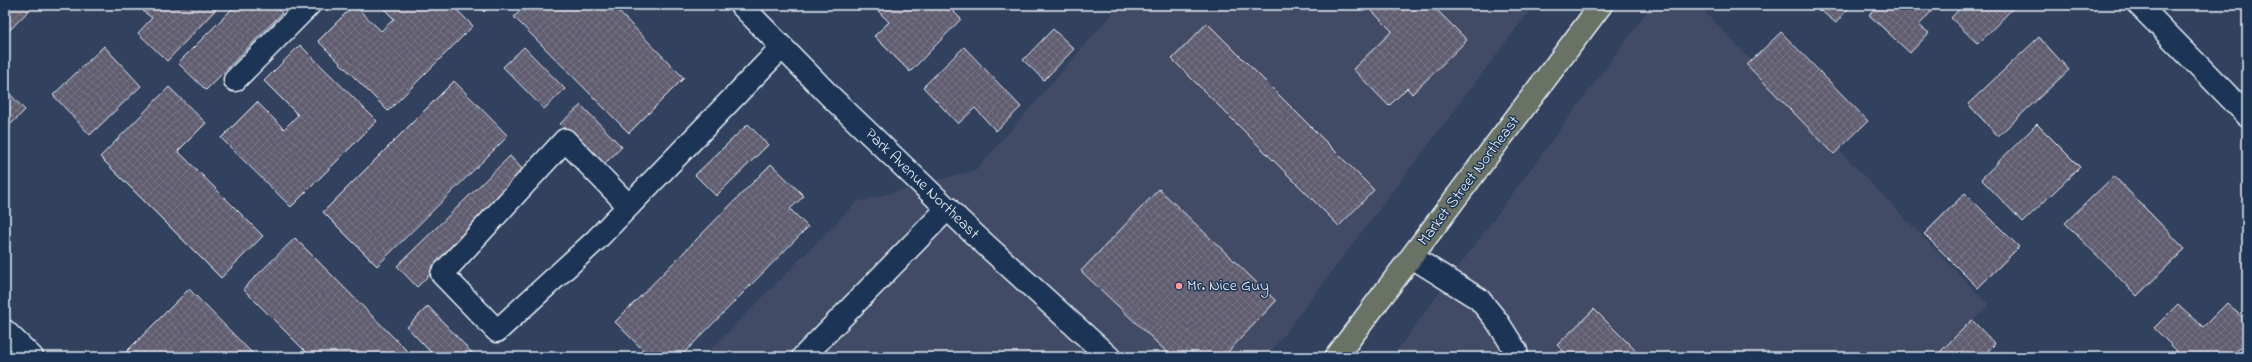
<svg xmlns="http://www.w3.org/2000/svg" width="2252" height="362" viewBox="0 0 2252 362" font-family="'Indie Flower',sans-serif">
	<defs>
		<pattern id="building-cross-hatch" width="8" height="8" patternUnits="userSpaceOnUse"><rect width="8" height="8" fill="#615d70"/><path d="M0 0l8 8M0 8l8-8" fill="none" stroke="#787585"/></pattern>
	</defs>
	<rect width="100%" height="100%" fill="#31415e"/>
	<filter id="ink" filterUnits="userSpaceOnUse"><feTurbulence type="fractalNoise" baseFrequency=".025" numOctaves="2"/><feDisplacementMap in="SourceGraphic" scale="8" xChannelSelector="R" yChannelSelector="G"/><feConvolveMatrix kernelMatrix="1 2 1 2 8 2 1 2 1" color-interpolation-filters="sRGB"/></filter>
	<g filter="url(#ink)">
		<!-- built -->
		<path fill="#424c66" d="M1120 5H1534L1267 357H703L857 202 976 170Z
			M1652 5H1698L1989 305 1938 357H1392Z"/>
		<!-- building -->
		<path fill="url(#building-cross-hatch)" stroke="#e8f1f8" d="M5 5H34L5 35Z
			M149 5H220L167 61 138 33 152 18 143 11Z
			M236 5H273L282 13 206 90 178 63Z
			M354 5 381 31 394 19 380 5H452L473 26 388 111 318 41Z
			M477 5H491L484 12Z
			M526 5H612L684 78 629 133 514 17Z
			M872 5H947L961 19 910 72 874 36 889 22Z
			M1366 5H1432L1467 40 1412 94 1407 88 1389 106 1353 69 1392 31Z
			M1814 5H1851L1836 23Z
			M1878 5H1937L1919 25 1929 33 1910 53 1869 15Z
			M1963 5H2016L1978 44 1951 18Z
			M1207 23 1374 190 1339 226 1172 59Z
			M1053 29 1074 49 1044 80 1023 60Z
			M1781 32 1868 121 1834 154 1747 65Z
			M2039 37 2069 70 1998 136 1968 104Z
			M300 45 377 121 291 207 221 138 257 102 284 129 298 115 264 81Z
			M104 46 141 86 90 135 53 95Z
			M524 47 565 89 544 109 503 67Z
			M964 47 1021 107 996 131 975 108 958 124 923 87Z
			M454 81 508 136 377 266 323 212Z
			M169 87 206 123 178 151 263 236 221 278 100 157Z
			M5 89 25 110 5 130Z
			M581 105 622 147 601 167 560 124Z
			M748 124 768 145 716 196 695 175Z
			M2037 124 2080 167 2023 222 1981 179Z
			M510 156 530 177 417 287 397 266Z
			M771 164 804 196 790 209 808 227 680 357H650L615 322Z
			M2114 176 2185 249 2137 296 2065 223Z
			M1159 189 1276 301 1223 357H1172L1081 271Z
			M1965 193 2019 247 1978 288 1924 234Z
			M295 238 412 356 311 357 243 289Z
			M189 289 256 357H121Z
			M2227 303 2247 322V341L2231 357H2171L2177 351 2154 328 2178 304 2203 327Z
			M428 306 476 357H435L407 327Z
			M1594 309 1642 357H1569L1557 345Z
			M1972 320 1995 344 1982 357H1935Z"/>
		<g fill="none" stroke-linecap="round" stroke-linejoin="round">
			<!-- minor casing -->
			<g stroke="#e8f1f8" stroke-width="25">
				<path id="minor" d="M741 5 830 96 976 236 1109 357
					M2139 5 2247 115
					M235 80 309 5
					M629 206 565 140 442 274 497 331 596 240 782 47
					M1412 257 1479 299 1497 321 1516 351 1517 357
					M5 331 32 357
					M803 357 948 208"/>
			</g>
			<!-- major casing -->
			<g stroke="#e8f1f8" stroke-width="25">
				<path id="major" d="M1336 357 1601 5"/>
			</g>
			<!-- minor -->
			<use href="#minor" stroke="#1d3557" stroke-width="22"/>
			<!-- major -->
			<use href="#major" stroke="#6b7165" stroke-width="22"/>
		</g>
	</g>
	<!-- markers -->
	<circle fill="#ff9aa2" stroke="#1d3557" stroke-width="1.5" cx="1179" cy="286" r="4"/>
	<g text-anchor="middle" dominant-baseline="central" stroke-width="3" stroke-linejoin="round" paint-order="stroke">
		<!-- street labels -->
		<g font-size="16" fill="#e8f1f8" stroke="#1d3557">
			<text transform="translate(1469 181) rotate(-53)">Market Street Northeast</text>
			<text transform="translate(922 184) rotate(44)">Park Avenue Northeast</text>
		</g>
		<!-- poi labels -->
		<g font-size="16" fill="#e8f1f8" stroke="#1d3557" text-anchor="start">
			<text x="1187" y="286">Mr. Nice Guy</text>
		</g>
	</g>
	<!-- margin -->
	<rect width="2252" height="362" fill="none" stroke="#1d3557" stroke-width="20"/>
	<rect x="10" y="10" width="2232" height="342" fill="none" stroke="#e8f1f8" stroke-width="1.5" filter="url(#ink)"/>
</svg>
